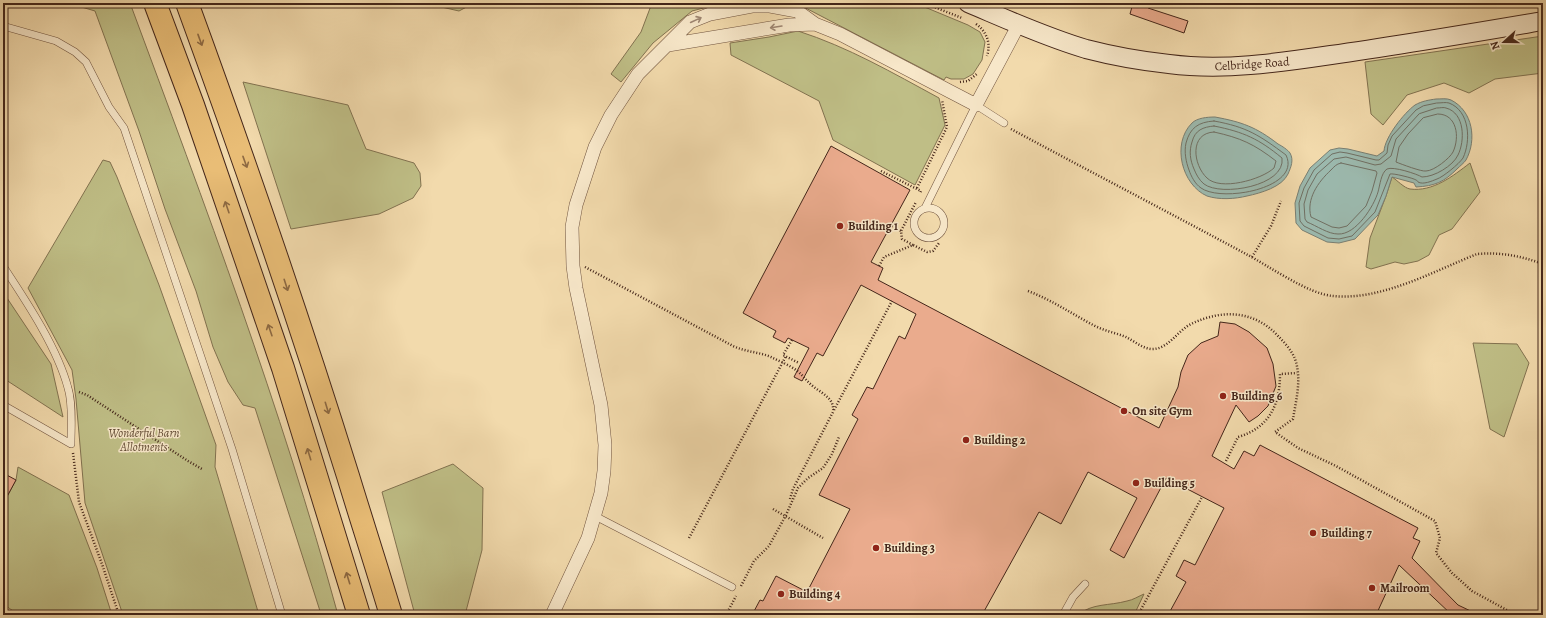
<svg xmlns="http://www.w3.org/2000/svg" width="1546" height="618" viewBox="0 0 1546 618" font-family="Alegreya,serif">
	<rect width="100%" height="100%" fill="#f2daac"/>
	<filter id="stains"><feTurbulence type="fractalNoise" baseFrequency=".005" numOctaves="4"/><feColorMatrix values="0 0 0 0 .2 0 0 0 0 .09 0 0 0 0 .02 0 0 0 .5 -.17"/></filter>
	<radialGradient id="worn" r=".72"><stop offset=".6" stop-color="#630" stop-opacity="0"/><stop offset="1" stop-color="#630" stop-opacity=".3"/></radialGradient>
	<!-- green -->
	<path fill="#bfbe86" stroke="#827250" d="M68 3H130C205 205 281 407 338 615H321L320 611 255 408 243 405 228 382 213 347 196 291 165 209 139 131 95 11Z
		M424 3H474L459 11Z
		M652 3H723L692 11 653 43 621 82 611 74 641 32Z
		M796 3H915L968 25 980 32 985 42 982 60 973 74 964 79H951L946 77 944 80Z
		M798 31C848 47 893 73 939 98L945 125 915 185 833 140 819 101 731 55 730 43 769 37Z
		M1543 36V73L1495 79 1469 93 1444 83 1407 95 1383 125 1371 114 1365 62Z
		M243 82 348 105 366 149 414 163 420 173 421 186 413 198 379 214 291 229Z
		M103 160 110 162 117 177 159 285 216 445 215 467 259 615H123L85 503 76 399 72 370 28 288Z
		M1470 163 1480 192 1452 229 1439 235 1429 255 1418 261 1404 264 1395 262 1371 269 1366 267 1370 238 1386 196 1392 177C1397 180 1404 188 1410 189 1433 192 1453 176 1470 163Z
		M7 298 51 364 63 417 3 378V305Z
		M1473 343 1517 344 1529 363 1504 437 1490 429Z
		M453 464 483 488 482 550 465 615H415L382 492Z
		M18 467 69 495 97 568 112 615H19L6 606 3 600V504L16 480Z
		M1144 594 1134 615H1078C1092 603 1109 606 1127 601 1133 600 1139 596 1144 594Z"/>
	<!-- water -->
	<path fill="#9cbaaf" stroke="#797f73" d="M1436 99C1441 99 1447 98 1451 100 1473 111 1477 140 1466 160 1464 163 1460 166 1457 169 1444 182 1435 186 1416 187L1414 183 1392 177 1386 196 1378 215 1355 239 1339 243 1327 242 1302 230 1296 223 1295 203 1300 186 1310 168 1330 150 1339 148 1348 149 1377 156 1384 151C1385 137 1404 113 1415 105 1422 101 1429 100 1436 99Z
		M1215 117C1242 122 1256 127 1278 144 1282 146 1288 150 1290 153 1294 160 1291 167 1288 174 1282 187 1261 193 1247 196 1235 199 1219 200 1207 196 1182 185 1171 144 1192 123 1197 118 1207 117 1215 117Z"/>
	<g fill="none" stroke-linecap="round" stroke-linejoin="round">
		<!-- shore -->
		<path stroke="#707064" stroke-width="1" d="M1437 103C1441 103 1446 102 1449 103 1470 111 1471 141 1463 158 1459 164 1443 177 1437 179 1432 181 1423 185 1418 182 1418 182 1417 180 1416 180 1413 178 1393 173 1390 174L1375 212 1352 236 1339 239 1328 238 1304 226 1300 221 1299 203 1304 188 1314 170 1332 154 1340 152 1347 153 1376 160H1379L1387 153 1388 145 1392 136 1416 110 1423 106Z
			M1437 108C1440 108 1444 107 1446 108 1465 113 1465 141 1458 155 1453 166 1434 177 1422 177 1417 174 1393 166 1387 169 1381 173 1380 185 1378 192 1374 206 1356 235 1338 234 1328 234 1317 226 1307 222L1305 219 1304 204 1308 190 1317 174 1334 159 1346 157 1375 165 1381 164 1391 156 1396 139 1419 114Z
			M1438 114C1457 114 1460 137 1453 152 1450 158 1434 171 1426 171 1422 172 1401 164 1396 162L1399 147 1408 134 1423 118Z
			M1214 121C1247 127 1259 135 1286 155 1302 188 1222 203 1201 188 1195 184 1191 176 1189 170 1186 162 1184 152 1186 143 1190 128 1198 122 1214 121Z
			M1214 126C1244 132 1259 139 1282 158 1286 186 1221 197 1204 184 1199 180 1196 174 1194 169 1190 160 1189 151 1192 142 1195 130 1203 127 1214 126Z
			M1214 132C1241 138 1254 144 1276 161L1274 168C1261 180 1220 191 1207 178 1193 165 1189 133 1214 132Z
			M1341 163 1376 171 1377 173 1372 191 1366 206 1347 226 1339 228 1332 227 1311 217C1306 199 1318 182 1331 170 1334 167 1336 164 1341 163Z"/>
	</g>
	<!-- building -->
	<path fill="#eaab8d" stroke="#44261a" d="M1133 3H1150L1148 8 1188 21 1184 33 1130 14Z
		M831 146 910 190 871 262 883 268 878 280 1159 428 1178 387 1181 372 1188 355 1201 343 1218 336 1220 322 1235 324 1249 332 1267 348 1273 364 1276 386 1268 406 1258 416 1249 422 1236 405 1212 456 1234 469 1244 451 1254 456 1260 445 1418 528 1413 538 1420 541 1412 558 1458 605 1479 615H1452L1399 565 1376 615H1168L1186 582 1176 576 1184 560 1195 565 1224 508 1166 478 1124 558 1110 550 1137 498 1088 472 1061 524 1039 512 982 615H752L760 600 763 601 776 576 807 592 850 509 819 495 858 419 852 415 867 387 873 389 899 336 905 339 916 314 861 285 823 356 817 353 802 381 794 377 809 348 788 338 785 343 773 337 776 331 743 313Z
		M3 473 16 480 3 504Z"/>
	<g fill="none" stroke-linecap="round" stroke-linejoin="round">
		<!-- service casing -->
		<g stroke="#70533e" stroke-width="8">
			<path id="service" d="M3 26 56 41 75 52 86 62 109 107 124 128 232 449 282 615
				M914 223a15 15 0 1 1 30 0a15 15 0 1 1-30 0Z
				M925 208 976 105 1004 123
				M3 266C26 301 57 347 68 388 73 404 71 427 71 444L3 405
				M595 516 732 587
				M1063 615 1073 597 1085 584"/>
		</g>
		<!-- minor casing -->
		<g stroke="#70533e" stroke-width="14">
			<path id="minor" d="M668 45 789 25 815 24
				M552 615 588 538 601 493 604 471 605 445 601 405 576 288 573 266 572 227 576 205 595 147 611 115 638 74 690 22 710 14 752 6H770L797 11 815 24 840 34 976 105 1019 24"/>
		</g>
		<!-- secondary casing -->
		<g stroke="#44261a" stroke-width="20">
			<path id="secondary" d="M968 3C1006 19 1045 37 1086 49 1113 56 1141 61 1169 64 1223 71 1277 63 1331 55 1402 45 1472 33 1543 21"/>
		</g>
		<!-- motorway casing -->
		<g stroke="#44261a" stroke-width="24">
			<path id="motorway" d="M155 3 193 105 283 368 359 615
				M187 3C244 159 298 316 348 476 362 522 377 568 391 615"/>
		</g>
		<!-- path -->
		<path stroke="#44261a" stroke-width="2.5" stroke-dasharray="1 2" stroke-linecap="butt" d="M924 3 962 18
			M976 24C987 32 991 43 987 56
			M960 82 968 81 978 73
			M1011 129C1089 171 1168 212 1246 254 1269 266 1308 294 1333 296 1381 301 1434 271 1477 254 1501 252 1521 256 1543 264
			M881 171 921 191 920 194
			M917 188 947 127 942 100
			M892 226 901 231
			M913 245 902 239 901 231 916 202
			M1252 257 1271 226 1281 201
			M879 266 884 257 913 245 927 252 933 251 939 243
			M585 267 733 346C746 352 759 352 771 357 779 361 789 365 796 370 803 375 807 382 814 387 823 394 835 399 833 412L793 489 790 499
			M1028 291C1052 300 1072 314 1095 326 1105 331 1116 333 1126 337 1134 341 1142 348 1151 349 1168 350 1177 331 1191 324 1222 309 1255 310 1279 337 1285 343 1292 351 1295 359 1302 379 1296 400 1293 419L1275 432 1298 448 1336 466 1435 521 1440 538 1436 553 1452 573 1472 591 1516 615
			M792 340 783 355 799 363
			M79 392 87 395 188 461 202 469
			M834 410 892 301
			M73 453 79 502 102 564 119 615
			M1226 461 1238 437C1269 428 1280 405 1280 374L1297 373
			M773 509 823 538
			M689 538 786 356
			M741 586 754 561 769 546 786 515 798 488 808 478 823 468 832 454 839 437
			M3 609 11 615
			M996 611 1004 615
			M726 615 736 596
			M1138 615 1202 497"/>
		<!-- service -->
		<use href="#service" stroke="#f7e7c9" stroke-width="7"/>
		<!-- minor -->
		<use href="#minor" stroke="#f7e7c9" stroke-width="13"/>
		<!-- secondary -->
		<use href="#secondary" stroke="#f7e7c9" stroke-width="18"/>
		<!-- motorway -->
		<use href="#motorway" stroke="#e9bd76" stroke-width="22"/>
	</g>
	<!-- one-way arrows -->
	<defs><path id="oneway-shaft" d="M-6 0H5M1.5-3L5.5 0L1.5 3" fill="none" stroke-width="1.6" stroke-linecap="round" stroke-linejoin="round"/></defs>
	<g stroke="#9e8672">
		<use href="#oneway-shaft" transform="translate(696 20) rotate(-25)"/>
		<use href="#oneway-shaft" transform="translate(776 27) rotate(171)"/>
	</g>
	<g stroke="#8e6a43">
		<use href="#oneway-shaft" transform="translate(200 40) rotate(70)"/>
		<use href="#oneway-shaft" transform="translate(245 162) rotate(70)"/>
		<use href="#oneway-shaft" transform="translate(227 207) rotate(-109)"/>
		<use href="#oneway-shaft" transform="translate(286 285) rotate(72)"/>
		<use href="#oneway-shaft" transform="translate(270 330) rotate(-109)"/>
		<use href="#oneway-shaft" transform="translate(327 408) rotate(73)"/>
		<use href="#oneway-shaft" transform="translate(309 454) rotate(-107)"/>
		<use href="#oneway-shaft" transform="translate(348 578) rotate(-107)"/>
	</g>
	<!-- markers -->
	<g fill="#8f2418" stroke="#f7e7c9" stroke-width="1.5">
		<circle cx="840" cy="226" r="4"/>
		<circle cx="1223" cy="396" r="4"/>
		<circle cx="1124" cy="411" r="4"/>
		<circle cx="966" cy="440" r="4"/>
		<circle cx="1136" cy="483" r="4"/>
		<circle cx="1313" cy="533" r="4"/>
		<circle cx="876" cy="548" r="4"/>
		<circle cx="1372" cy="588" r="4"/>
		<circle cx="781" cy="594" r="4"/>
	</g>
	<g text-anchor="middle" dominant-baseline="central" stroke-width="3" stroke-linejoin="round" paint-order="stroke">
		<!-- street labels -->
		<g font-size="12" fill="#44261a" stroke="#f7e7c9">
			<text transform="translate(1252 64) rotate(-4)">Celbridge Road</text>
		</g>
		<!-- poi labels -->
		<g font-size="12" font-weight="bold" fill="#44261a" stroke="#f7e7c9" text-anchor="start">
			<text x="848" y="226">Building 1</text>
			<text x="1231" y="396">Building 6</text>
			<text x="1132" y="411">On site Gym</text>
			<text x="974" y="440">Building 2</text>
			<text x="1144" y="483">Building 5</text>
			<text x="1321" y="533">Building 7</text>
			<text x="884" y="548">Building 3</text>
			<text x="1380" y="588">Mailroom</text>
			<text x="789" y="594">Building 4</text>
		</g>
		<!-- park labels -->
		<g font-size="12" font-style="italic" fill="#634c35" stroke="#f7e7c9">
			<text x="144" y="433">Wonderful Barn<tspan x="144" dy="14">Allotments</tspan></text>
		</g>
	</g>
	<!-- margin -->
	<rect width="1546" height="618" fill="none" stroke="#f2daac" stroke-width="16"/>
	<rect x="4" y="4" width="1538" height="610" fill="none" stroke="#44261a" stroke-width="2"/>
	<rect x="8" y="8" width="1530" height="602" fill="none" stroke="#44261a"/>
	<!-- north arrow -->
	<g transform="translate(1504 42) rotate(249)" stroke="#f7e7c9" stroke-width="3" paint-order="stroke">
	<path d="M0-3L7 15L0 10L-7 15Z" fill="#44261a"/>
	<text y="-6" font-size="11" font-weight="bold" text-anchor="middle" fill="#44261a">N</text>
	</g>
	<rect width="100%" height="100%" filter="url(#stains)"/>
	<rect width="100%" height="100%" fill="url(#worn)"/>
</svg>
